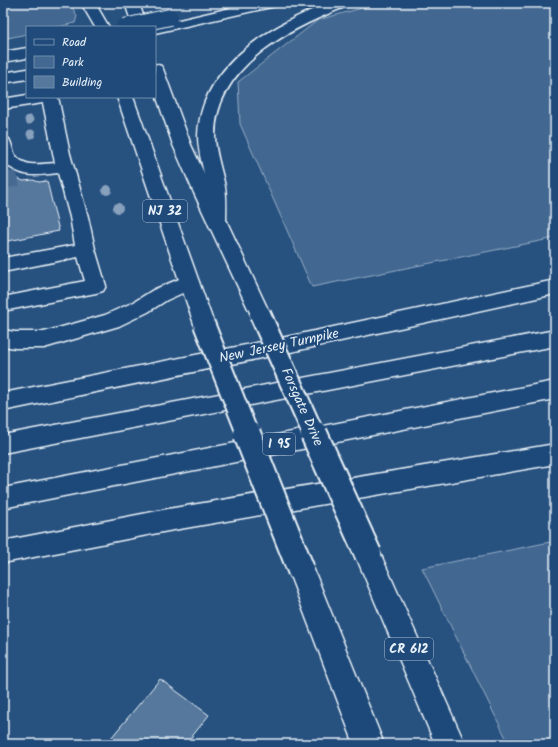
<svg xmlns="http://www.w3.org/2000/svg" width="558" height="747" viewBox="0 0 558 747" font-family="Kalam,sans-serif">
	<rect width="100%" height="100%" fill="#27517f"/>
	<filter id="ink" filterUnits="userSpaceOnUse"><feTurbulence type="fractalNoise" baseFrequency=".025" numOctaves="2"/><feDisplacementMap in="SourceGraphic" scale="8" xChannelSelector="R" yChannelSelector="G"/><feConvolveMatrix kernelMatrix="1 2 1 2 8 2 1 2 1" color-interpolation-filters="sRGB"/></filter>
	<g filter="url(#ink)">
		<!-- green -->
		<path fill="#436891" stroke="#96acc4" d="M3 3H70L77 16 75 23 58 27H27V34L3 39Z
			M380 3H555V238L312 287 240 124 238 82 318 20Z
			M555 541V744H509L422 568Z"/>
		<!-- building -->
		<path fill="#57789d" stroke="#e8f1f8" d="M3 170 23 181 33 180 39 182 47 181 59 231 3 242Z
			M160 679 209 715 186 744H106Z"/>
		<g fill="none" stroke-linecap="round" stroke-linejoin="round">
			<!-- minor-tunnel -->
			<path stroke="#446991" stroke-width="16" stroke-dasharray="16 8" stroke-linecap="butt" d="M3 181 18 178"/>
			<!-- minor casing -->
			<g stroke="#e8f1f8" stroke-width="3">
				<path id="minor" d="M27 69V79L3 83V73Z
					M27 95V97H58L70 154 88 217 95 249 106 286 103 291 96 293 3 311V297L85 281 78 257 3 272V258L75 245 70 217 58 173C34 176 22 178 3 162V138L9 139C12 144 12 150 15 155 25 168 40 164 55 163L43 103 3 109V99Z
					M189 275 196 277 199 282 196 287 167 300 148 312 119 326 44 348H15L3 346V330L15 332H44L105 315 134 302 153 290Z"/>
			</g>
			<!-- major casing -->
			<g stroke="#e8f1f8" stroke-width="3">
				<path id="major" d="M125 3H139L147 27H133Z
					M155 64 161 66 163 69 191 145 270 314 267 319 260 321 253 319 194 193 173 145 155 92Z
					M117 97H133L214 324 211 329 204 332 197 329 194 324Z
					M368 543 377 546 465 744H435L355 554 359 546Z
					M301 558 310 562 314 570 384 744H354L288 570 292 562Z"/>
			</g>
			<!-- highway casing -->
			<g stroke="#e8f1f8" stroke-width="3">
				<path id="highway" d="M81 3H95L109 27H95Z
					M252 3H278L276 6 271 7 155 33V27H149Z
					M329 3H349L347 6C291 28 215 65 215 136 215 153 222 170 225 187 227 199 226 211 226 223L224 227 217 229 210 227 208 223C208 211 208 198 207 187 204 170 198 153 198 136 200 65 272 25 329 3Z
					M27 48V58L3 62V52Z
					M555 280V294L286 353 3 411V393L286 337Z
					M555 330V346L3 453V435Z
					M555 381V399L3 508V488Z
					M555 444V464L168 531 3 563V541L168 509Z"/>
			</g>
			<!-- minor -->
			<use href="#minor" fill="#1f4a7a" fill-rule="evenodd"/>
			<!-- major -->
			<use href="#major" fill="#1f4a7a" fill-rule="evenodd"/>
			<!-- highway -->
			<use href="#highway" fill="#1f4a7a" fill-rule="evenodd"/>
			<!-- major-bridge-far1 casing -->
			<g stroke="#e8f1f8" stroke-width="24" stroke-linecap="butt">
				<path id="major-bridge-far1" d="M260 314 314 435
					M204 324 248 435"/>
			</g>
			<!-- major-bridge casing -->
			<g stroke="#e8f1f8" stroke-width="30" stroke-linecap="butt">
				<path id="major-bridge" d="M247 434 301 570
					M314 434 368 554"/>
			</g>
			<!-- highway-bridge casing -->
			<g stroke="#e8f1f8" stroke-width="18" stroke-linecap="butt">
				<path id="highway-bridge" d="M124 27 170 17"/>
			</g>
			<!-- major-bridge-far1 -->
			<use href="#major-bridge-far1" stroke="#1f4a7a" stroke-width="20"/>
			<!-- major-bridge -->
			<use href="#major-bridge" stroke="#1f4a7a" stroke-width="26"/>
			<!-- highway-bridge -->
			<use href="#highway-bridge" stroke="#1f4a7a" stroke-width="16"/>
		</g>
		<!-- trees -->
		<g fill="#88a1bc">
			<circle cx="29" cy="120" r="4.5"/>
			<circle cx="31" cy="134" r="4.5"/>
			<circle cx="107" cy="190" r="5"/>
			<circle cx="118" cy="208" r="5"/>
		</g>
	</g>
	<g text-anchor="middle" dominant-baseline="central" stroke-width="4" stroke-linejoin="round" paint-order="stroke">
		<!-- shield labels -->
		<g fill="#1f4a7a" stroke="#acbfd2" stroke-width="1">
			<rect x="143" y="200" width="44" height="22" rx="3"/>
			<rect x="263" y="433" width="32" height="22" rx="3"/>
			<rect x="385" y="638" width="48" height="22" rx="3"/>
		</g>
		<g font-size="13" font-weight="bold" fill="#e8f1f8">
			<text x="165" y="211">NJ 32</text>
			<text x="279" y="444">I 95</text>
			<text x="409" y="649">CR 612</text>
		</g>
		<!-- street labels -->
		<g font-size="14" fill="#e8f1f8" stroke="#1f4a7a">
			<text transform="translate(279 346) rotate(-12)">New Jersey Turnpike</text>
			<text transform="translate(302 407) rotate(66)">Forsgate Drive</text>
		</g>
	</g>
	<!-- margin -->
	<rect width="558" height="747" fill="none" stroke="#1f4a7a" stroke-width="16"/>
	<rect x="8" y="8" width="542" height="731" fill="none" stroke="#e8f1f8" stroke-width="1.5" filter="url(#ink)"/>
	<!-- legend -->
	<rect x="26" y="26" width="130" height="72" fill="#1f4a7a" stroke="#6f8dac"/>
	<rect x="34" y="39" width="20" height="6" fill="#1f4a7a" stroke="#6f8dac"/>
	<text x="62" y="46" font-size="12" fill="#e8f1f8">Road</text>
	<rect x="34" y="56" width="20" height="12" fill="#436891" stroke="#6f8dac"/>
	<text x="62" y="66" font-size="12" fill="#e8f1f8">Park</text>
	<rect x="34" y="76" width="20" height="12" fill="#57789d" stroke="#6f8dac"/>
	<text x="62" y="86" font-size="12" fill="#e8f1f8">Building</text>
</svg>
